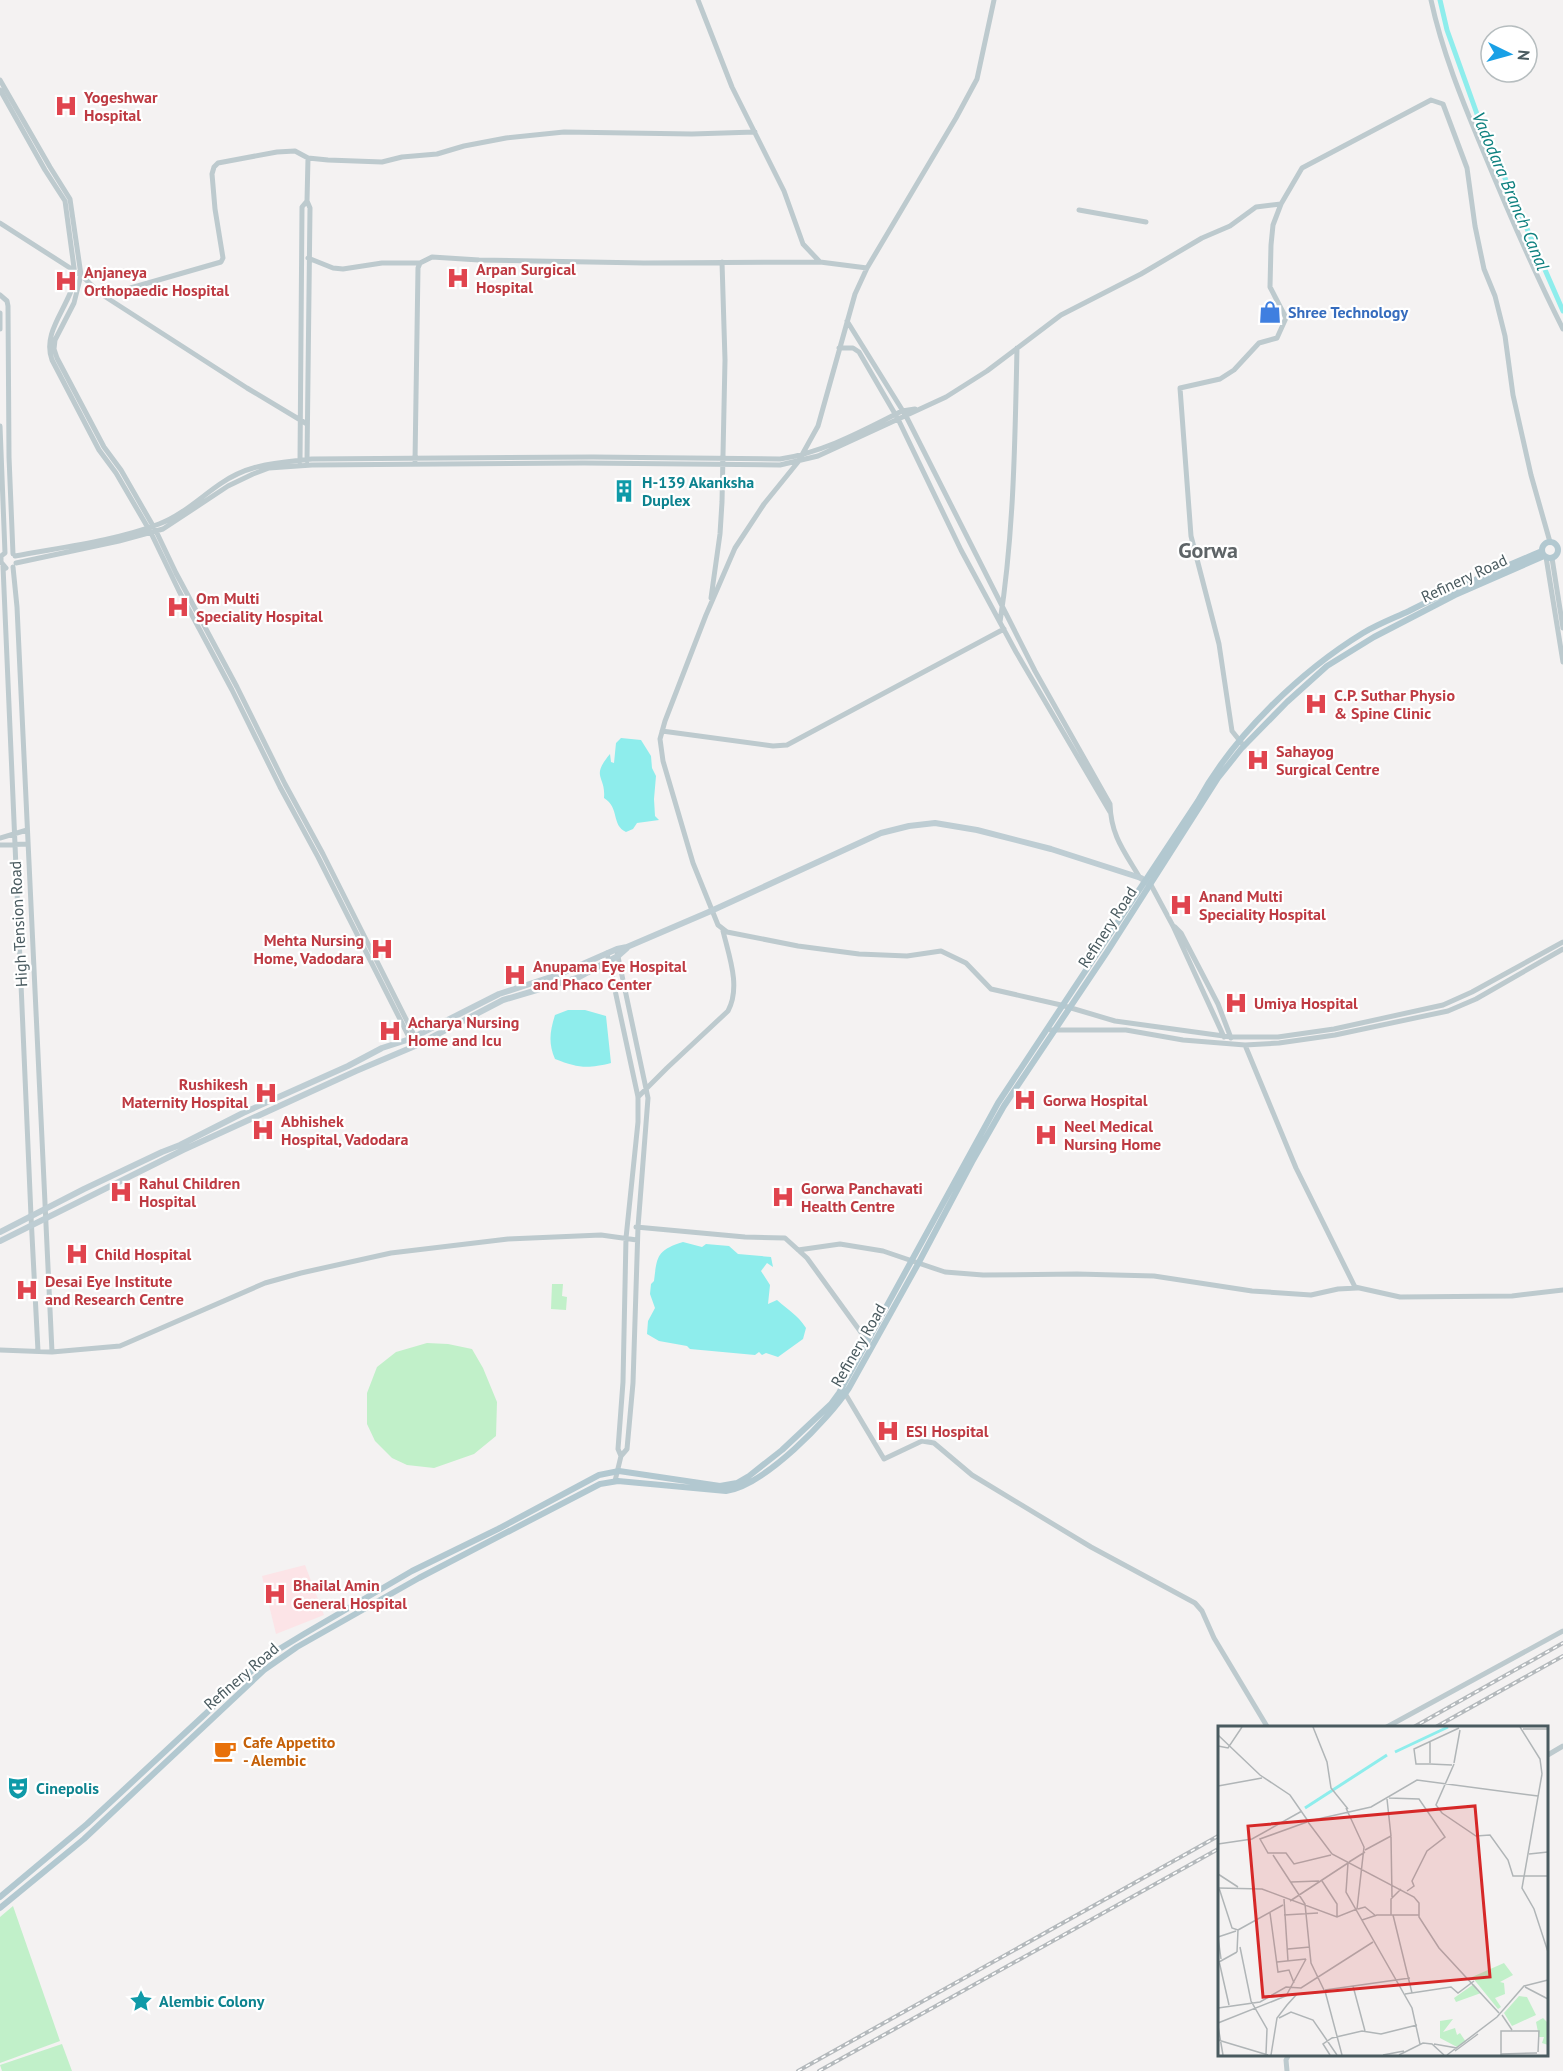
<svg xmlns="http://www.w3.org/2000/svg" width="1563" height="2071" viewBox="0 0 1563 2071" font-family="'PT Sans',sans-serif">
	<rect width="100%" height="100%" fill="#f4f2f2"/>
	<!-- medical -->
	<path fill="#fce4e7" d="M305 1565 324 1615 276 1634 262 1576Z"/>
	<!-- green -->
	<path fill="#c1f0c9" d="M552 1284H563L562 1296 567 1297 566 1310 551 1309Z
		M427 1343 448 1344 472 1349 483 1368 497 1402 496 1436 474 1454 434 1468 407 1465 392 1458 375 1441 367 1424V1393L377 1367 396 1352Z
		M13 1906 60 2041 0 2063V1917Z
		M62 2044 72 2071H2L0 2065Z"/>
	<!-- water -->
	<path fill="#8eedec" d="M621 738 641 740 651 756 652 768 656 776 654 799 655 816 659 820 637 823 633 829 626 832C611 825 620 808 604 798 606 775 590 778 610 754L611 762 614 763 616 743Z
		M568 1010H585L606 1016 611 1063C587 1069 578 1068 555 1059 548 1043 550 1031 555 1015Z
		M683 1242 702 1247 706 1244 729 1246 738 1254 771 1257 773 1267 767 1263 761 1271 770 1285 768 1304 777 1300C789 1311 797 1314 806 1328L803 1339 778 1357 766 1353 762 1355 759 1352 755 1355 690 1349 687 1346 659 1341 647 1334 648 1321 655 1308 650 1294 651 1284 654 1281C657 1256 657 1250 683 1242Z"/>
	<g fill="none" stroke-linecap="round" stroke-linejoin="round">
		<!-- canal -->
		<path stroke="#8eedec" stroke-width="5" d="M1440 0 1447 30 1477 114 1563 311"/>
		<!-- tertiary -->
		<path stroke="#bdcace" stroke-width="5" d="M698 0 732 87 784 191 803 244 820 262
			M994 0 977 79 956 118 867 268 855 294 818 426 798 462 764 504 735 548 706 615 665 721 660 739 663 761 693 863 718 925 727 932 798 946 859 954 907 956 941 951 966 963 991 989 1061 1005 1115 1021 1231 1037H1278L1334 1029 1443 1005 1472 992 1563 942
			M1431 0C1442 51 1462 100 1482 148 1507 209 1533 270 1563 329
			M0 80 50 167 70 199 81 275 74 303 55 340 54 349 57 358 104 447 121 470 156 531 176 573 237 687 285 784 323 854 415 1037
			M0 90 45 170 65 201 75 275C72 305 41 330 52 360L99 450 116 473 151 533 179 591 232 690 280 787 318 857 410 1039
			M1079 210 1146 222
			M0 223 81 275 101 294 247 388 307 424
			M308 258 333 268 343 269 382 263H420L432 257 479 260 644 263 820 262 867 268
			M101 294 127 289 221 262 223 258 215 209 212 174 214 167 218 163 277 152 295 151 308 158 328 160 382 162 402 157 437 154 464 146 506 138 564 132 692 134 755 132
			M0 295 7 301 8 306 9 457 13 554
			M0 313V329
			M847 321 906 416 1035 671 1110 804C1111 836 1124 851 1140 878
			M839 348H853L859 352 898 419 961 550 1016 652 1110 812
			M0 426 5 553 1 556V562L6 568
			M307 461 310 208 307 201 308 158
			M415 461 418 268 420 263
			M300 462 302 207 307 201
			M15 556C63 547 114 541 159 524 181 516 201 497 220 484 250 463 278 463 312 459L593 457 780 459C823 453 864 430 902 411L915 409
			M1546 557 1563 662
			M1552 558 1563 628
			M16 563 119 541 163 529 228 486 253 474 269 468 312 465 584 463 780 465 818 456 946 397 987 371 1061 315 1141 274 1202 238 1230 226 1256 207 1281 204
			M3 566 31 1216 38 1351
			M13 567 17 607 52 1352
			M711 598 720 534 722 502 725 360 722 262
			M1000 622C1014 532 1015 440 1017 348
			M662 731 773 746 787 745 1004 629
			M1244 746 1232 731 1219 644 1191 536 1180 388 1220 379 1234 370 1259 343 1277 338 1286 318 1270 287 1271 245 1273 225 1281 204 1302 168 1431 100 1443 104 1467 168 1475 226 1484 269 1495 296 1505 336 1513 395 1531 475 1550 542
			M0 838 27 830
			M0 845 28 844
			M1151 885 1173 926 1224 1037
			M1175 927 1181 933 1218 1004 1231 1038
			M607 953 638 1097V1122L626 1238 623 1382 618 1449 621 1456
			M1051 1030H1126L1183 1040 1245 1045 1279 1043 1335 1035 1448 1011 1476 999 1563 949
			M1245 1045 1296 1168 1355 1287 1400 1297 1512 1296 1563 1290
			M638 1097 667 1068 728 1011C741 987 729 956 723 931
			M636 1227 745 1237 785 1238 807 1258 868 1342
			M798 1250 840 1244 883 1251 945 1272 983 1275 1077 1274 1154 1276 1252 1291 1311 1295 1338 1289 1357 1288
			M0 1350 52 1352 120 1346 265 1283 301 1273 391 1253 508 1239 601 1235 637 1240
			M843 1390 884 1459 922 1441 934 1443 972 1475 1091 1547 1195 1603 1202 1611 1214 1638 1268 1728
			M615 1481 621 1456 627 1449 633 1383 638 1227 648 1098 617 952
			M1385 1728 1563 1631
			M1546 1756 1563 1746
			M1287 2071 1286 2060 1289 2054"/>
		<!-- secondary -->
		<path stroke="#becdd3" stroke-width="6" d="M0 1232 84 1189 162 1152 180 1145 243 1113 348 1066 382 1048 410 1039 499 994 560 974 617 949 627 947 711 911 881 833 909 826 935 823 977 830 1051 849 1141 878 1149 884
			M0 1241 183 1150 356 1071 415 1046 503 1000 577 978 618 956 627 948"/>
		<!-- primary -->
		<path stroke="#b2c8d0" stroke-width="6" d="M1542 550a8 8 0 1 1 16 0a8 8 0 1 1-16 0Z
			M0 1897 87 1824 257 1666 276 1651 304 1634 412 1571 498 1529 599 1475 619 1471 720 1486 737 1483 749 1476 782 1450 831 1404 839 1393 998 1103 1198 801C1233 736 1301 671 1363 633 1378 624 1394 618 1409 611 1452 589 1497 570 1542 551
			M0 1908 84 1839 264 1670 297 1647 419 1578 600 1484 618 1481 726 1491C765 1485 828 1420 849 1388L918 1264 972 1162 1004 1106 1107 952 1218 778 1241 749 1287 702 1327 666 1374 637 1455 595 1544 556"/>
		<!-- rail casing -->
		<g stroke="#b4b9bc" stroke-width="4">
			<path id="rail" d="M1412 1728 1563 1643
				M1434 1728 1563 1656
				M798 2071 1220 1835
				M819 2071 1220 1848"/>
		</g>
		<!-- rail -->
		<use href="#rail" stroke="#fff" stroke-width="1.5" stroke-dasharray="4.5" stroke-linecap="butt"/>
	</g>
	<!-- icons -->
	<defs>
		<g id="hospital-bare" transform="scale(1.8)"><path d="M-5-5h3v3.5h4V-5h3V5h-3V1.5h-4V5h-3Z" fill="#e0444e" stroke="#fff" stroke-width="2.5" paint-order="stroke"/></g>
		<g id="shop-bare" transform="scale(1.8)"><path d="M-5-2.5h2.3a2.7 3.5 0 0 1 5.4 0H5L5.5 6h-11ZM-1.5-2.5h3a1.5 2.3 0 0 0-3 0Z" fill="#3f7fe0" stroke="#fff" stroke-width="2.5" paint-order="stroke"/></g>
		<g id="building-bare" transform="scale(1.8)"><path d="M-4-6H4V6H1V3H-1V6H-4ZM-2.5-4.3h1.7v1.8h-1.7ZM.8-4.3h1.7v1.8H.8ZM-2.5-1h1.7V.8h-1.7ZM.8-1h1.7V.8H.8Z" fill="#0f9aa8" stroke="#fff" stroke-width="2.5" paint-order="stroke"/></g>
		<g id="cafe-bare" transform="scale(1.8)"><path d="M-5.5-4.5H6V0H3Q3 3.5 0 3.5H-2.5Q-5.5 3.5-5.5 0ZM3-3.2v2h1.7v-2ZM-6 4.5H4V6H-6Z" fill="#e8710a" stroke="#fff" stroke-width="2.5" paint-order="stroke"/></g>
		<g id="theatre-bare" transform="scale(1.8)"><path d="M-5-5.5Q0-4 5-5.5V0Q5 5 0 6Q-5 5-5 0ZM-3.3-2.5H-1v1.5H-3.3ZM1-2.5H3.3v1.5H1ZM-2.8 1Q0 5.5 2.8 1Z" fill="#0f9aa8" stroke="#fff" stroke-width="2.5" paint-order="stroke"/></g>
		<g id="sight-bare" transform="scale(1.8)"><path d="M0-6L1.8-2.2L6-1.7L2.9 1.2L3.7 5.4L0 3.3L-3.7 5.4L-2.9 1.2L-6-1.7L-1.8-2.2Z" fill="#0f9aa8" stroke="#fff" stroke-width="2.5" paint-order="stroke"/></g>
	</defs>
	<g fill-rule="evenodd">
		<use href="#hospital-bare" x="66" y="106"/>
		<use href="#hospital-bare" x="458" y="278"/>
		<use href="#hospital-bare" x="66" y="281"/>
		<use href="#shop-bare" x="1270" y="312"/>
		<use href="#building-bare" x="624" y="491"/>
		<use href="#hospital-bare" x="178" y="607"/>
		<use href="#hospital-bare" x="1316" y="704"/>
		<use href="#hospital-bare" x="1258" y="760"/>
		<use href="#hospital-bare" x="1181" y="905"/>
		<use href="#hospital-bare" x="382" y="949"/>
		<use href="#hospital-bare" x="515" y="975"/>
		<use href="#hospital-bare" x="1236" y="1003"/>
		<use href="#hospital-bare" x="390" y="1031"/>
		<use href="#hospital-bare" x="266" y="1093"/>
		<use href="#hospital-bare" x="1025" y="1100"/>
		<use href="#hospital-bare" x="263" y="1130"/>
		<use href="#hospital-bare" x="1046" y="1135"/>
		<use href="#hospital-bare" x="121" y="1192"/>
		<use href="#hospital-bare" x="783" y="1197"/>
		<use href="#hospital-bare" x="77" y="1254"/>
		<use href="#hospital-bare" x="27" y="1290"/>
		<use href="#hospital-bare" x="888" y="1431"/>
		<use href="#hospital-bare" x="275" y="1594"/>
		<use href="#cafe-bare" x="225" y="1751"/>
		<use href="#theatre-bare" x="18" y="1788"/>
		<use href="#sight-bare" x="141" y="2001"/>
	</g>
	<g text-anchor="middle" dominant-baseline="central" stroke-width="4.5" stroke-linejoin="round" paint-order="stroke">
		<!-- health labels -->
		<g font-size="16" font-weight="bold" fill="#be3a42" stroke="#fff" text-anchor="start">
			<text x="84" y="97">Yogeshwar<tspan x="84" dy="18">Hospital</tspan></text>
			<text x="476" y="269">Arpan Surgical<tspan x="476" dy="18">Hospital</tspan></text>
			<text x="84" y="272">Anjaneya<tspan x="84" dy="18">Orthopaedic Hospital</tspan></text>
			<text x="196" y="598">Om Multi<tspan x="196" dy="18">Speciality Hospital</tspan></text>
			<text x="1334" y="695">C.P. Suthar Physio<tspan x="1334" dy="18">&amp; Spine Clinic</tspan></text>
			<text x="1276" y="751">Sahayog<tspan x="1276" dy="18">Surgical Centre</tspan></text>
			<text x="1199" y="896">Anand Multi<tspan x="1199" dy="18">Speciality Hospital</tspan></text>
			<text x="364" y="940" text-anchor="end">Mehta Nursing<tspan x="364" dy="18">Home, Vadodara</tspan></text>
			<text x="533" y="966">Anupama Eye Hospital<tspan x="533" dy="18">and Phaco Center</tspan></text>
			<text x="1254" y="1003">Umiya Hospital</text>
			<text x="408" y="1022">Acharya Nursing<tspan x="408" dy="18">Home and Icu</tspan></text>
			<text x="248" y="1084" text-anchor="end">Rushikesh<tspan x="248" dy="18">Maternity Hospital</tspan></text>
			<text x="1043" y="1100">Gorwa Hospital</text>
			<text x="281" y="1121">Abhishek<tspan x="281" dy="18">Hospital, Vadodara</tspan></text>
			<text x="1064" y="1126">Neel Medical<tspan x="1064" dy="18">Nursing Home</tspan></text>
			<text x="139" y="1183">Rahul Children<tspan x="139" dy="18">Hospital</tspan></text>
			<text x="801" y="1188">Gorwa Panchavati<tspan x="801" dy="18">Health Centre</tspan></text>
			<text x="95" y="1254">Child Hospital</text>
			<text x="45" y="1281">Desai Eye Institute<tspan x="45" dy="18">and Research Centre</tspan></text>
			<text x="906" y="1431">ESI Hospital</text>
			<text x="293" y="1585">Bhailal Amin<tspan x="293" dy="18">General Hospital</tspan></text>
		</g>
		<!-- shop labels -->
		<g font-size="16" font-weight="bold" fill="#366cbe" stroke="#fff" text-anchor="start">
			<text x="1288" y="312">Shree Technology</text>
		</g>
		<!-- culture labels -->
		<g font-size="16" font-weight="bold" fill="#0d838f" stroke="#fff" text-anchor="start">
			<text x="642" y="482">H-139 Akanksha<tspan x="642" dy="18">Duplex</tspan></text>
			<text x="36" y="1788">Cinepolis</text>
			<text x="159" y="2001">Alembic Colony</text>
		</g>
		<!-- street labels -->
		<g font-size="16" fill="#495a5f" stroke="#fff">
			<text transform="translate(1464 578) rotate(-25)">Refinery Road</text>
			<text transform="translate(18 924) rotate(-93)">High Tension Road</text>
			<text transform="translate(1107 927) rotate(-57)">Refinery Road</text>
			<text transform="translate(858 1345) rotate(-60)">Refinery Road</text>
			<text transform="translate(241 1676) rotate(-41)">Refinery Road</text>
		</g>
		<!-- food labels -->
		<g font-size="16" font-weight="bold" fill="#c56008" stroke="#fff" text-anchor="start">
			<text x="243" y="1742">Cafe Appetito<tspan x="243" dy="18">- Alembic</tspan></text>
		</g>
		<!-- water labels -->
		<g font-size="18" font-style="italic" fill="#0e807f" stroke="#fff">
			<text transform="translate(1511 191) rotate(67)">Vadodara Branch Canal</text>
		</g>
		<!-- district labels -->
		<g font-size="22" font-weight="bold" fill="#5e6467" stroke="#fff">
			<text x="1208" y="550">Gorwa</text>
		</g>
	</g>
	<!-- overview -->
	<g transform="translate(1218 1726)">
		<rect width="330" height="330" fill="#f4f2f2"/>
		<path d="M286 237 295 249 282 256 286 257 287 268 277 272 283 281 280 283 254 251ZM256 258 263 267 238 276 236 272ZM301 270 309 271 318 289 294 300 286 287ZM325 292 330 297V319L324 317 326 311H321L318 296ZM235 293 225 306 237 302 239 309 242 307 248 316 239 321 222 312V295Z" fill="#c1f0c9"/>
		<path fill="none" stroke="#8eedec" stroke-width="3" d="M177 26 230 1M87 82 169 29"/>
		<path fill="none" stroke="#b0b5b7" stroke-width="1.5" d="M95 1 109 36 113 62 130 83M302 1 322 33 324 48M305 3H330M0 9 42 49 72 69 90 95M212 16V37M0 20 10 22 24 1M236 37 242 4M212 38H198L196 23 241 2M212 38 234 39M236 38 218 79 224 87 258 110 272 109 290 134 295 150H330M324 48 304 162 316 183 330 226M0 60 44 52M171 72 201 73 227 111 209 125 194 155 196 160 189 165M91 95 153 81 199 54 320 70M89 96 42 113 50 127H68L76 138 113 129M90 96 114 128 196 171 201 177V191L221 222 281 287M173 111 174 171M0 118 34 113 84 85M147 124 173 110 169 73M311 128 330 126M55 129 87 178 93 237 106 264M131 136 147 126M130 137 128 166 194 282 202 318M0 148 20 161M104 155 119 178V191M73 156 101 155M0 162 44 163 119 191 139 183 146 121 128 82M1 162 14 202 20 204 19 226M66 173 70 235M72 175 130 137M140 183 147 181 158 190M52 187 60 246 71 244 76 257M66 189 100 187M173 189V173L183 163M175 189 194 267M144 194 159 189H201M20 204 65 179M0 211 3 233M0 211 18 205M22 221 33 275 49 303 48 328M70 223 92 221M1 235 11 279M1 236 19 226M59 236 88 233M135 260 147 305M307 261 330 273M107 264 192 252M107 265 124 329M187 268 233 261 240 267 256 255M0 282 42 276 68 261 83 262 155 216M284 289 294 304M61 292 73 286 95 294 119 329M0 297 68 270 88 233M0 300 5 329M0 314 50 329M216 318 239 322M237 325 260 308M283 328 319 327M53 329 59 292 69 279 79 268 106 266M112 329 105 318 114 312 144 305 163 308 199 299M165 329 186 325M181 329 205 317 214 318 226 329M229 329 279 291 306 260 330 254M283 329V305H321L320 326"/>
		<path fill="#d62828" fill-opacity="0.15" stroke="#d62828" stroke-width="3" d="M257 80 272 251 45 271 30 100Z"/>
		<rect width="330" height="330" fill="none" stroke="#495a5f" stroke-width="3"/>
	</g>
	<!-- north arrow -->
	<g transform="translate(1509 54) rotate(95)"><circle r="28" fill="#ffffff" stroke="#b6bdbf" stroke-width="1.5"/>
	<path d="M0-4.5L10 22L0 15L-10 22Z" fill="#19a0e6"/>
	<text y="-9" font-size="16" font-weight="bold" text-anchor="middle" fill="#495a5f">N</text>
	</g>
</svg>
